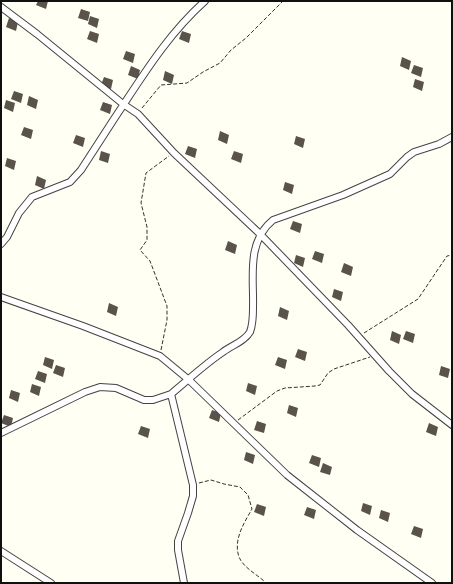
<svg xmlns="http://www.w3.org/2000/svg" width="453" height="584" viewBox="0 0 453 584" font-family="'Playfair Display',serif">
	<rect width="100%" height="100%" fill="#fffff3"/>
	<!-- building -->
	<path fill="#5a534b" d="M38 1H48L46 9 36 5Z
		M81 9 90 12 88 21 78 18Z
		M90 16 99 19 97 28 88 24Z
		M9 18 18 22 16 31 6 27Z
		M90 31 99 34 97 43 87 39Z
		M182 31 191 34 189 43 179 39Z
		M126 51 135 54 133 63 123 59Z
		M402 57 411 61 409 70 400 66Z
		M414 65 423 68 421 77 411 73Z
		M131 66 140 70 138 79 128 75Z
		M165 71 174 75 172 84 163 80Z
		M104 77 113 80 111 89 101 85Z
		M415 79 424 82 422 91 413 87Z
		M14 91 23 94 21 103 11 99Z
		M29 96 38 100 36 109 27 105Z
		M6 100 15 103 13 112 4 108Z
		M103 102 112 105 110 114 100 110Z
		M24 127 33 130 31 139 21 135Z
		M220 131 229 135 227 144 218 140Z
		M76 135 85 138 83 147 73 143Z
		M296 136 305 139 303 148 294 144Z
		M188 146 197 149 195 158 185 154Z
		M101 151 110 154 108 163 99 160Z
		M234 151 243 154 241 163 231 159Z
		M7 158 16 161 14 170 5 166Z
		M37 176 46 180 44 189 35 185Z
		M285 182 294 185 292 194 283 190Z
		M293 221 302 224 300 233 290 229Z
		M228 241 237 245 235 254 225 250Z
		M315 251 324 254 322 263 312 259Z
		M296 255 305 258 303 267 294 263Z
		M344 263 353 267 351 276 341 272Z
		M334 289 343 292 341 301 332 297Z
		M109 303 118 307 116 316 107 312Z
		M280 307 289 311 287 320 278 316Z
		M392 331 401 335 399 344 390 340Z
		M406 331 415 334 413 343 403 339Z
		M298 349 307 352 305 361 295 357Z
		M45 357 54 360 52 369 43 365Z
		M278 357 287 360 285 369 275 365Z
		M56 365 65 368 63 377 53 373Z
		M441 366 450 369 448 378 439 375Z
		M38 371 47 374 45 383 35 379Z
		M248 383 257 386 255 395 246 391Z
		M32 384 41 387 39 396 30 392Z
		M11 390 20 393 18 402 9 398Z
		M289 405 298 408 296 417 287 413Z
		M212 410 221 413 219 422 209 418Z
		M4 415 13 418 11 427 1 423Z
		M257 421 266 424 264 433 254 430Z
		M429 423 438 427 436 436 426 432Z
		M141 426 150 429 148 438 138 434Z
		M246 452 255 455 253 464 244 460Z
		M312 455 321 458 319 467 309 463Z
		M323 463 332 467 330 475 320 472Z
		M363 503 372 506 370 515 361 511Z
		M257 504 266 507 264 516 254 512Z
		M307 507 316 510 314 519 304 515Z
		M381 510 390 513 388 522 379 518Z
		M414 526 423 529 421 538 411 534Z"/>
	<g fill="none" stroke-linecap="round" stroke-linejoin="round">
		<!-- minor casing -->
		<g stroke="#434343" stroke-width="8">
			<path id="minor" d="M1 7 37 34 123 104 138 114 174 153 260 234 348 325 389 371 412 394 452 425
				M1 244 7 237 19 213 32 197 70 182 81 170C92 153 103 136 114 119 142 77 167 35 205 1
				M1 297 83 326 160 356 189 380 287 475 357 530 432 583
				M171 394C188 380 205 364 223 352 232 345 244 342 250 332 253 324 253 316 253 308 254 278 246 242 273 220L343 195 390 174 407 157 414 152 439 144 452 137
				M1 433 85 392 100 387 116 388 144 400H153L171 394 193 485V496L188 513 178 541V550L184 583
				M1 551 51 583"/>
		</g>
		<!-- path -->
		<path stroke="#323232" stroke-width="1" stroke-dasharray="4 2" stroke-linecap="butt" d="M142 108 161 85 187 83 203 72 220 63 231 50 246 38 283 1
			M364 333 418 299 447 256 452 255
			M161 350 167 320V306L150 261 140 250 147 240V227L141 203 146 173 169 156
			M238 420 277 391 285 388 315 386 320 385 328 373 334 369 370 357
			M199 483 211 480 224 484 240 487 248 495 252 509C244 523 233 540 239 557 243 567 256 574 264 581L265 583"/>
		<!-- minor -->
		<use href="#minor" stroke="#fff" stroke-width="6"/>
	</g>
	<!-- border -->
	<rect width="453" height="584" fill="none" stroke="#101010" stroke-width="4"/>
</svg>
